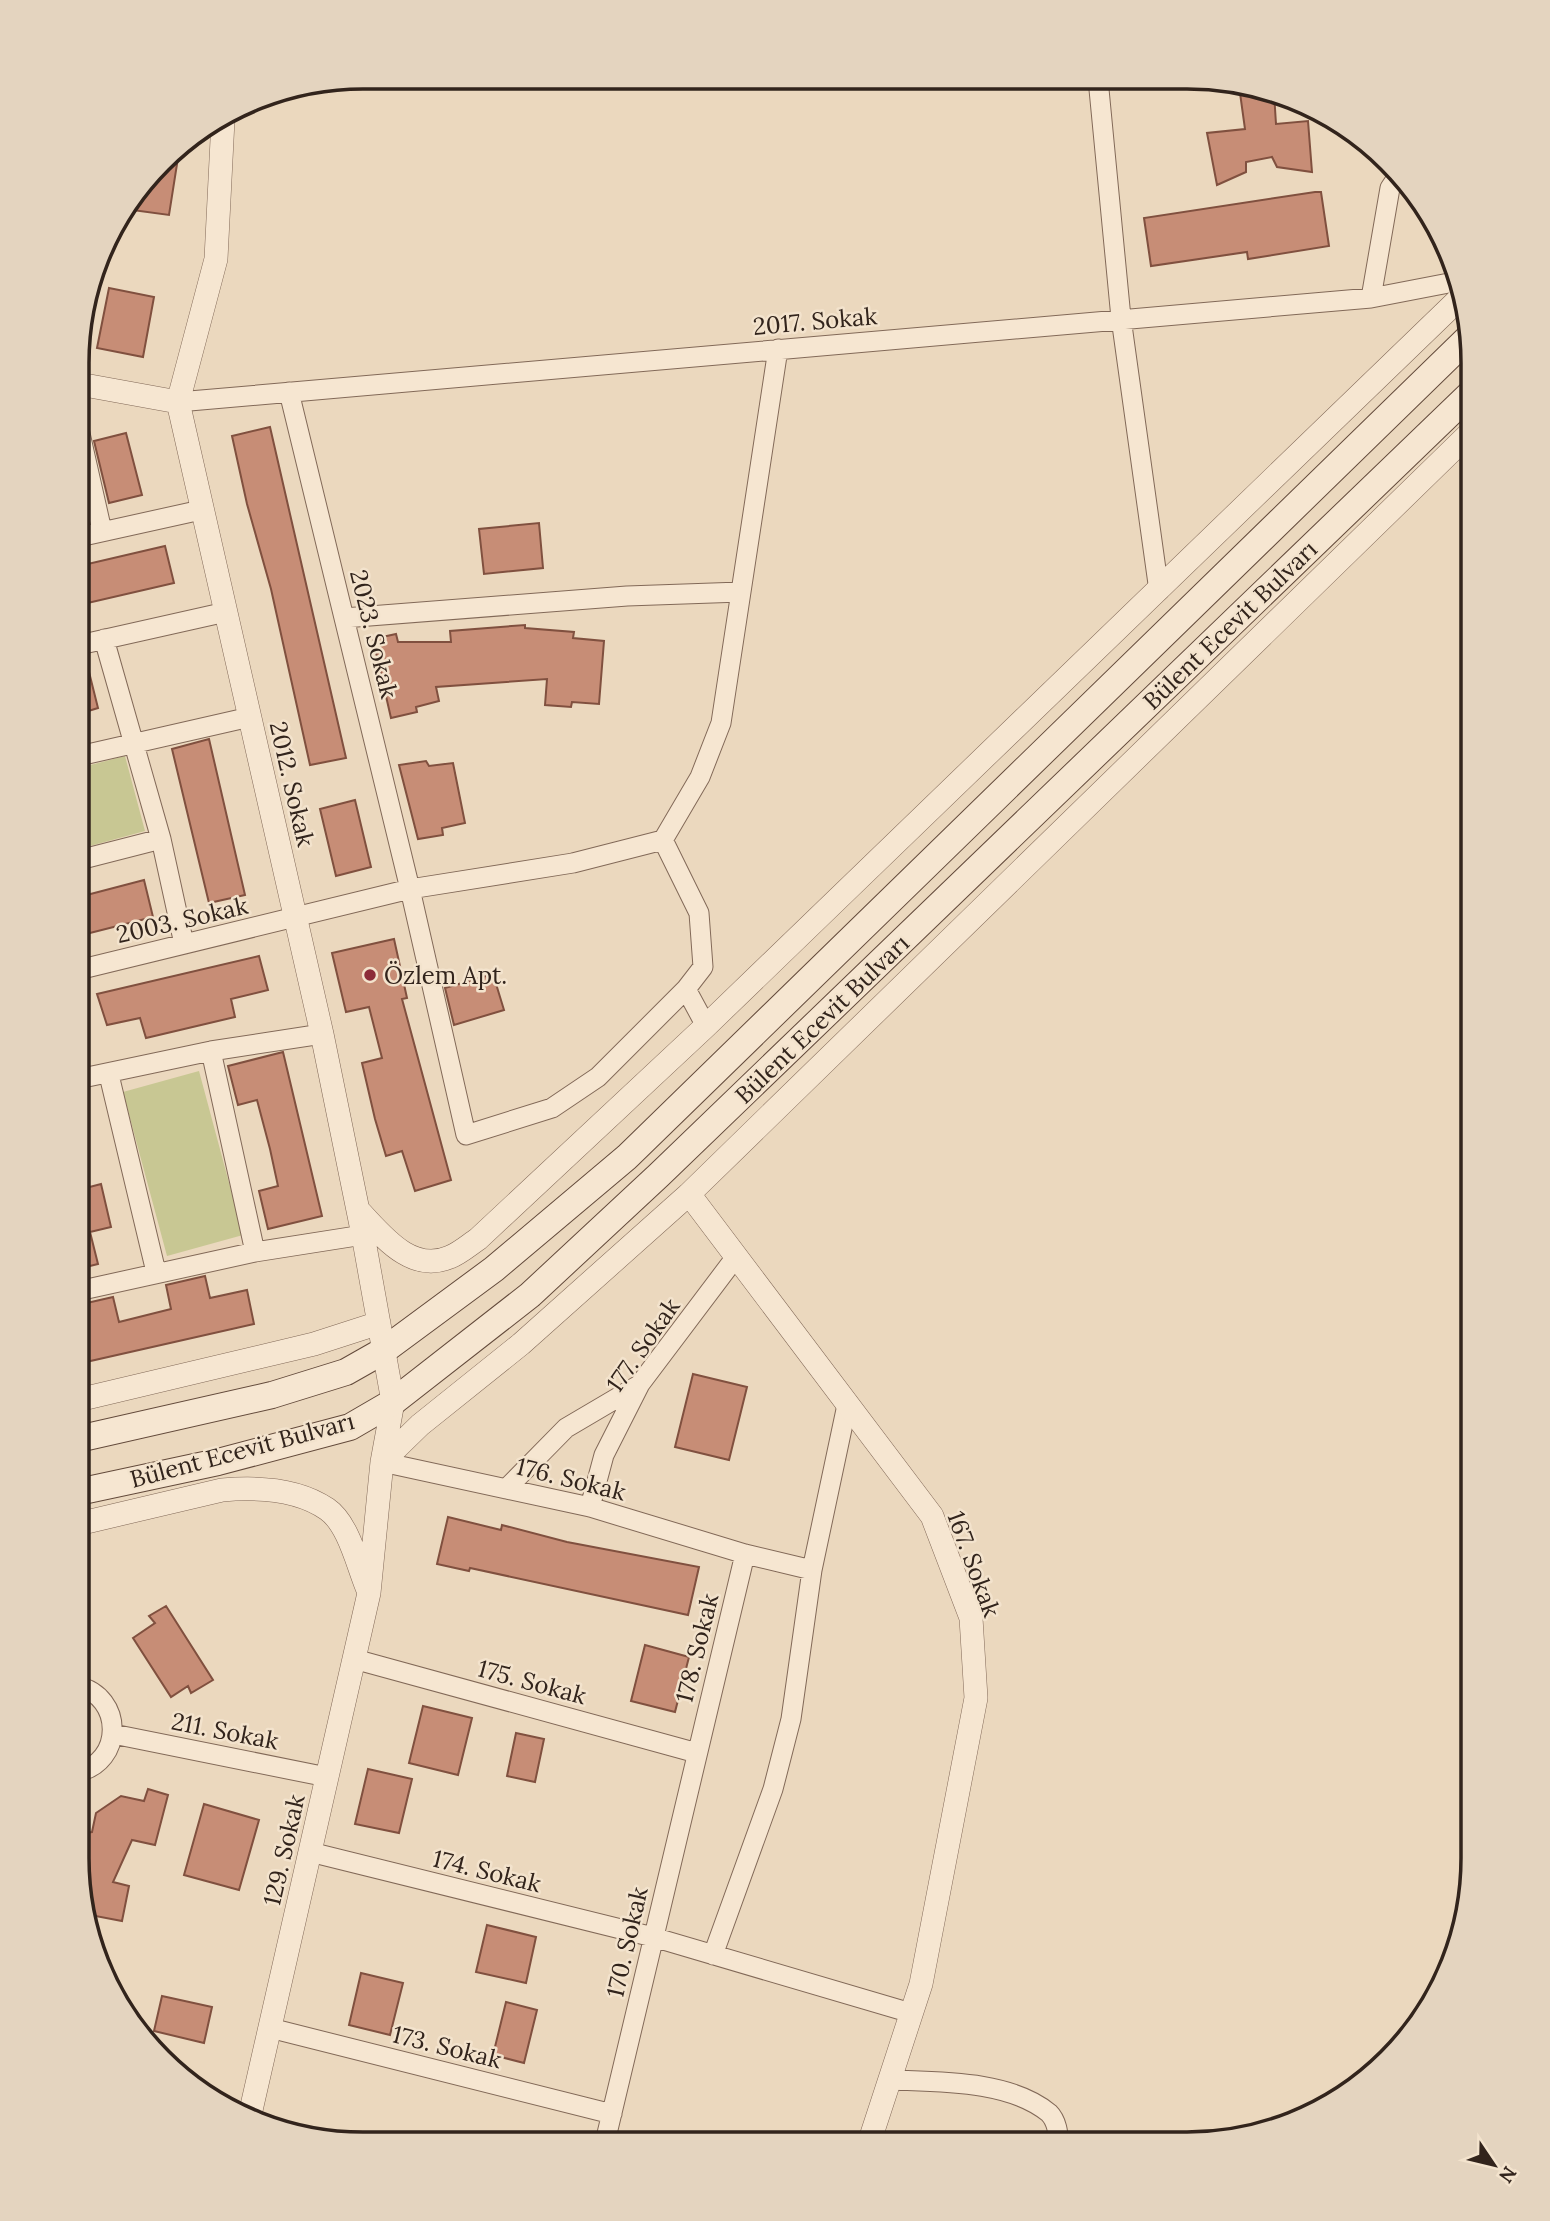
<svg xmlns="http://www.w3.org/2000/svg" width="1550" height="2221" viewBox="0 0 1550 2221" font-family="Lora,serif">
	<rect width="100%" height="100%" fill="#ebd8be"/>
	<!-- green -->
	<path fill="#c8c793" d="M125 756 145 831 79 849V768Z
		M199 1071 243 1235 167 1256 123 1092Z"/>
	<!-- building -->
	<path fill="#c78d76" stroke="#80503f" stroke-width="2" d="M1240 93H1274L1276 124 1308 121 1312 172 1277 167 1272 157 1246 162V172L1217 185 1207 133 1245 129Z
		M180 145 169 215 125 209 175 148Z
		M1315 192H1321L1329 246 1248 259 1247 252 1151 266 1144 218Z
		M109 288 154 297 143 357 97 348Z
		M270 427 346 758 310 765 271 589 247 504 232 436Z
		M126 433 142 495 109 503 94 441Z
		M539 523 543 568 484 574 479 529Z
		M165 546 174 583 79 605V566Z
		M525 625V628L574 632 573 638 604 641 599 704 572 702 571 707 545 705 547 679 436 687 439 701 416 707 417 712 391 718 373 639 396 634 398 642H451L450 631Z
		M85 656 98 708 79 714V657Z
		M209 739 245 895 209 903 172 749Z
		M426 761 429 766 453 763 465 823 442 828 443 835 418 839 399 765Z
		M355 800 371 867 336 876 320 809Z
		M144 880 153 917 86 934 79 897Z
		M394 939 407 998 402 999 451 1180 415 1191 402 1151 386 1156 375 1119 362 1063 382 1058 369 1007 346 1012 332 953Z
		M259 956 268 990 231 999 235 1017 146 1038 140 1018 107 1025 97 994Z
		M493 974 504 1010 454 1025 445 988Z
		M283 1052 322 1216 268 1229 259 1191 278 1186 270 1149 257 1100 238 1105 228 1066Z
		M101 1184 111 1227 90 1232 98 1264 78 1269V1190Z
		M205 1276 210 1298 247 1290 254 1324 86 1362 78 1329V1305L113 1297 119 1322 171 1309 166 1285Z
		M693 1374 747 1387 729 1460 675 1447Z
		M448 1517 501 1530 502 1525 567 1542 699 1567 688 1615 470 1568 469 1571 437 1564Z
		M166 1606 213 1680 191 1693 188 1686 171 1697 133 1638 155 1623 149 1616Z
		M645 1645 689 1657 675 1712 631 1701Z
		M423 1706 472 1718 458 1775 409 1763Z
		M516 1733 544 1739 535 1782 507 1776Z
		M368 1769 412 1779 399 1833 355 1824Z
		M148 1789 168 1795 155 1845 132 1840 113 1882 129 1886 122 1921 90 1915 77 1857V1834L92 1832 96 1813 121 1796 144 1801Z
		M204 1804 259 1820 239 1890 184 1875Z
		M487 1925 536 1937 526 1983 476 1972Z
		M361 1973 403 1983 390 2035 349 2025Z
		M162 1996 212 2007 204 2043 154 2031Z
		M506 2002 537 2010 524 2063 493 2055Z"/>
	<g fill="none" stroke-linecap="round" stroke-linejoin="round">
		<!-- minor casing -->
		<g stroke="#826958" stroke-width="21">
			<path id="minor" d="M1098 79 1121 318 1159 591
				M1371 298 1390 188 1396 179
				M289 392 410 889 466 1135 552 1108 598 1077 686 989
				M178 402 1371 298 1454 282
				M79 429 102 531
				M79 537 201 510
				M344 618 627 596 741 592
				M104 639 161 839 184 944
				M79 645 226 612
				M79 756 250 717
				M663 840 700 777 721 723 778 349
				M79 860 161 839
				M78 970 410 889 573 863 663 840 699 913 703 967 686 989 706 1026
				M211 1051 255 1252
				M109 1075 156 1272
				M78 1079 211 1051 322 1034
				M78 1291 255 1252 363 1235
				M382 1462 590 1507 745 1554 812 1570
				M506 1489 566 1428 639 1385
				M590 1507 604 1455 640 1384 735 1258
				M354 1659 697 1753
				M113 1734 327 1777
				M77 1772C124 1763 124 1696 77 1686
				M310 1852 653 1937 911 2013
				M713 1955 773 1789 791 1719 812 1570 847 1405
				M270 2028 612 2114
				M890 2080C938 2082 1009 2080 1049 2113 1057 2121 1058 2133 1059 2144
				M605 2142 745 1554"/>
		</g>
		<!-- tertiary casing -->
		<g stroke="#826958" stroke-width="24">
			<path id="tertiary" d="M223 120 216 259 178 402 322 1034 363 1235 393 1402 382 1462 369 1593 249 2119
				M79 384 178 402
				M689 1194 932 1516 971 1618 976 1698 921 1984 869 2143
				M359 1211C382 1235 411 1274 450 1257 460 1253 469 1245 478 1239L706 1026 1458 300
				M78 1400 314 1344 379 1323
				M382 1462 420 1425 521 1344 689 1194 1473 430
				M78 1524 222 1490C256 1487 298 1489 327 1509 349 1524 358 1567 368 1590"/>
		</g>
		<!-- secondary casing -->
		<g stroke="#634a3b" stroke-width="28">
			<path id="secondary" d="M78 1439 272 1395 346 1372 383 1351 494 1269 627 1157 1467 339
				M78 1492 218 1462 350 1427 393 1402 530 1295 659 1175 1473 391"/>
		</g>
		<!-- minor -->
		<use href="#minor" stroke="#f6e6d1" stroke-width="19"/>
		<!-- tertiary -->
		<use href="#tertiary" stroke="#f6e6d1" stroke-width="23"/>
		<!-- secondary -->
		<use href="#secondary" stroke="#f6e6d1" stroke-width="26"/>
	</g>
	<!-- markers -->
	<circle fill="#8d2c39" stroke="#f3e3cd" stroke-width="2.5" cx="370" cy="975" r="7"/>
	<g text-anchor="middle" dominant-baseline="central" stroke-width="5" stroke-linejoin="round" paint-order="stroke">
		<!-- street labels -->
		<g font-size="24" fill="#32241c" stroke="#f3e3cd">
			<text transform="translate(815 321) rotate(-5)">2017. Sokak</text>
			<text transform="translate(1230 625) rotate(-44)">Bülent Ecevit Bulvarı</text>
			<text transform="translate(374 634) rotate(76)">2023. Sokak</text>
			<text transform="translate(292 784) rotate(77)">2012. Sokak</text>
			<text transform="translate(182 920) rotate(-13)">2003. Sokak</text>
			<text transform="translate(822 1019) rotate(-44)">Bülent Ecevit Bulvarı</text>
			<text transform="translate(643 1345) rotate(-55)">177. Sokak</text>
			<text transform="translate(242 1450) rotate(-15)">Bülent Ecevit Bulvarı</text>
			<text transform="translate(571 1479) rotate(14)">176. Sokak</text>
			<text transform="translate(974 1564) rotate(70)">167. Sokak</text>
			<text transform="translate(697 1648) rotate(-76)">178. Sokak</text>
			<text transform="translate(532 1682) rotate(15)">175. Sokak</text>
			<text transform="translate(225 1731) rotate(11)">211. Sokak</text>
			<text transform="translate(284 1850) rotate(-77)">129. Sokak</text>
			<text transform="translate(487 1871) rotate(14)">174. Sokak</text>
			<text transform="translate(627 1942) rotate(-77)">170. Sokak</text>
			<text transform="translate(447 2047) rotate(14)">173. Sokak</text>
		</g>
		<!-- poi labels -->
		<g font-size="24" fill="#32241c" stroke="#f3e3cd" text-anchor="start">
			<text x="384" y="975">Özlem Apt.</text>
		</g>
	</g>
	<!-- crop -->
	<path d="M0 0H1550V2221H0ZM363 89H1187A274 274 0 0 1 1461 363V1858A274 274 0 0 1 1187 2132H363A274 274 0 0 1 89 1858V363A274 274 0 0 1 363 89Z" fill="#e4d4bf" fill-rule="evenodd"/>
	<path fill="none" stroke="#32241c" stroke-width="3.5" d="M363 89H1187A274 274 0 0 1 1461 363V1858A274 274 0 0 1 1187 2132H363A274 274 0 0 1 89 1858V363A274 274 0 0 1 363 89Z"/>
	<!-- north arrow -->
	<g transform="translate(1494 2165) rotate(125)" stroke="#f3e3cd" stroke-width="5" paint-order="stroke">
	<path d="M0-5L12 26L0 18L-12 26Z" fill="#32241c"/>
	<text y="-10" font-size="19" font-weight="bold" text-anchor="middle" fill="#32241c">N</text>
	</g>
</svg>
